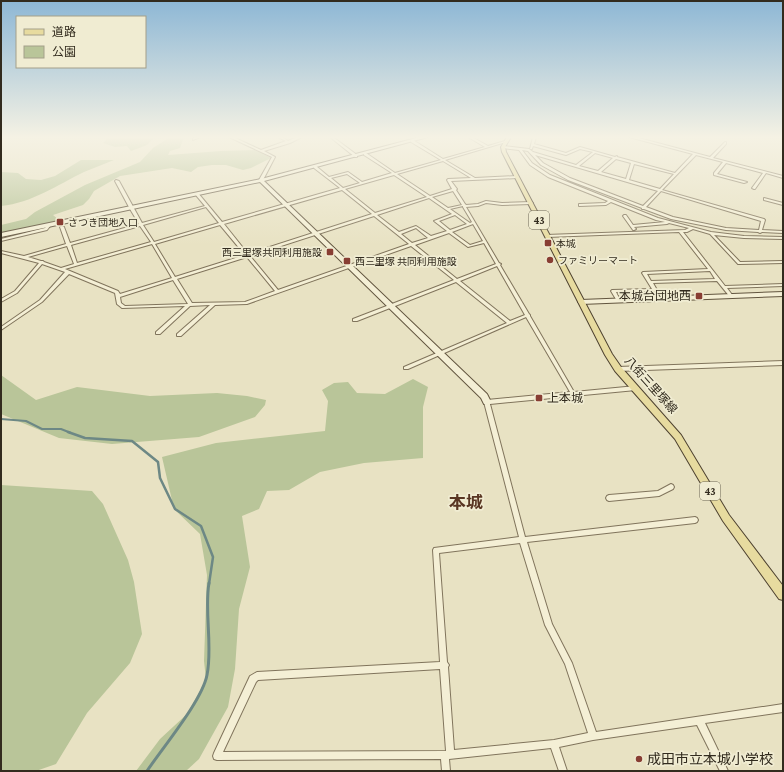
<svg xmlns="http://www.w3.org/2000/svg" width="784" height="772" viewBox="0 0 784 772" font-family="'Crimson Pro','Noto Sans JP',serif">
	<rect width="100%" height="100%" fill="#e8e2c3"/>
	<!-- green -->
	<path fill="#b9c599" d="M104 137H155L147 145 131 151 127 146 115 147 103 143 107 139Z
		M170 137H184L180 148 170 151 168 155 221 151 256 150 271 158 251 168 243 170 226 165H212L198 167 191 172 172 168 120 176 94 191 89 199 83 205 53 215 59 220 1 235V225L26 219 35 212 85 185 140 162 153 148Z
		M81 160H114C104 164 94 168 84 172 57 185 32 203 1 206V172L18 173 26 179 41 180 55 176Z
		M1 375 36 400 77 387 150 396 217 393 247 396 266 400 265 405 255 417 199 437 112 444 59 438 1 414Z
		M413 379 428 387 423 407V458L364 463 320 472 289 490 267 491 259 509 242 516 250 567 239 609 235 669 228 707 199 759 186 771H136L160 739 187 714 206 680 204 661 207 575 200 534 174 509 162 457 216 443 325 431 328 401 322 390 334 383 348 382 357 393 385 394Z
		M1 485 92 491 103 504 128 560 134 582 142 634 130 663 87 713 56 764 36 771H1Z"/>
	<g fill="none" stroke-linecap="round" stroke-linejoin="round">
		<!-- stream-far2 -->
		<path stroke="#6d8885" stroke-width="2" d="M1 419 26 421 42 429H61L71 433"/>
		<!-- stream-far1 -->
		<path stroke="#6d8885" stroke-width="2.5" d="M68 432 85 438 132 441 158 462 160 478 175 509 201 526 213 557 209 584"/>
		<!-- stream -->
		<path stroke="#6d8885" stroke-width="3" d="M147 771C163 747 202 701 207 675 213 646 204 611 209 583"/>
		<!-- street casing -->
		<g stroke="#80745c" stroke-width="2">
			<path id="street" d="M196 137H200L193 140V138Z
				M233 137 261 150 286 141 278 137H282L288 141 297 137H302L290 143 264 151 275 157 263 180 261 181 259 180 272 157 229 137Z
				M330 137H333L357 155V157H355Z
				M468 137H472L488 146 505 141 506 142 445 160 475 178 517 176 519 177 517 178 451 181 457 189 456 190 465 204 466 205 478 204 486 201 502 203 531 202 533 203 531 204 502 205 486 203 478 206 466 207 499 263 501 264 500 265 529 314 530 315V316L574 392 636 386 639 388 636 390 490 404 525 537 695 517 697 518 698 520 697 522 695 523 527 542 552 624 572 663 596 732 783 704V712L705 723 728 771H720L697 725 593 740 559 747 567 771H559L551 748 449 759 450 771H442L441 759 217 760 214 759 213 756 214 753 250 676 257 672 440 662 433 550 434 548 519 537 484 402 485 401 487 400 570 392 526 317 408 369H404V367L507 323 456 282 357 321H353V319L454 280 411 246 247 304 215 305 181 336H177V334L210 305 190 306 160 334H156V332L185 306 122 308 117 304 115 293 69 274 42 302 1 330V327L40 300 65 272 42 264 17 293 1 302V299L15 291 39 263 1 253V251L24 256 66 244 60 227 62 226 64 227 70 243 139 224 130 209 115 181 116 180 119 181 142 223 205 206 195 194 197 193H198L222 222 340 188 314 168V166H316L329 177 348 172 362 182 392 173 364 155V153H366L395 173 441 160 411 142V140H413L443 159 485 147ZM443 161 471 178 448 179 447 180 452 189 430 196 397 174ZM347 174 360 183 343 188 331 178ZM394 175 427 197 375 213 345 189ZM342 190 372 214 248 254 224 224ZM453 191 462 205 448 208 432 197ZM429 198 452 214 434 221 447 231 431 236 416 226 399 232 377 215ZM463 206V207L472 222 470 223 450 209ZM206 207 219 223 154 242 143 225ZM455 215 467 224 450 230 439 221ZM374 216 409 244 278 290 250 256ZM473 224 483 241 470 245 452 232ZM220 225 245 255 175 277 155 244ZM140 226 151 242 77 263 71 245ZM416 228 428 238 412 243 401 234ZM449 233 468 247 484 243 496 264 457 279 415 245ZM152 244 172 278 120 294 118 291 65 269ZM67 246 74 264 61 268 44 262 43 261H41L28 257ZM247 257 275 291 245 302 192 303 177 279ZM497 266 525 315 510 321 460 281ZM173 280 188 304 125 306 121 303 120 297ZM520 543 545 625 565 664 588 733 554 740 454 750 448 667 449 665 447 662 439 553ZM440 669 446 751 223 752 256 682 258 680Z
				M533 137H536L534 144 566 153 580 147 615 157 617 156V157L675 173 693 154 629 137H635L710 157 725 142H726V144L713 158 783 176V178L766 173 755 189H754L752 188 763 173 726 163 717 174 747 182 744 183 714 175V173L723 162 696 155 662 190 764 219 765 220 762 230 783 231V233L762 232 760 233 758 232 726 230 671 219 644 209H642V208L568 180 541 165 528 151 522 150 532 163 550 175 658 218 711 232 744 236 783 237V239L744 238 714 235 740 262 783 261V263L739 264H738L710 234 693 229 687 232H683L725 286 783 284V286L727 288 733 296 731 297H730L717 281 653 283 657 290 656 291 616 292 620 300 619 301H617L611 291 612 290 652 289 642 273 643 272 708 269 679 232 547 237 545 236 546 235 685 230 689 228 669 223 667 224 634 227 636 229 634 230H633L623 216 624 215H626L633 225 665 222 656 220 611 202 606 205 579 206V204H580L605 203 608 201 548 177 530 165 519 150 503 148 502 147 503 146 529 149 533 152 576 165 593 152 580 149 566 155 533 146 532 149H530ZM595 153 613 158 598 171 579 166ZM535 155 658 191 643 206 570 178 543 163ZM616 159 631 163 626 179 601 172ZM634 164 674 174 660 189 629 180ZM661 191 761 221 759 230 726 228 673 217 646 207ZM710 271 715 279 651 281 647 274Z
				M764 198 783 203V205L764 200Z
				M48 224 51 225 47 230 1 241V239L45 228Z
				M783 361V365L618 371 616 369 618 367Z
				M671 484 673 485 674 487 673 489 659 496 609 501 607 500 606 498 607 496 609 495 658 491Z"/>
		</g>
		<!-- secondary casing -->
		<g stroke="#62553f" stroke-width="2">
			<path id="secondary" d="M420 137H428L264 181 487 394 491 402 490 404H484L481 398 260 182 1 237V233L261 179Z
				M783 292V296L581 304 578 302 581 300Z"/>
		</g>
		<!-- primary casing -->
		<g stroke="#4e4230" stroke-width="2">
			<path id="primary" d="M507 137H511L505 147 506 152 612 354 621 367 681 435 729 515 783 586V600L779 599 723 521 675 439 615 371 605 355 502 152 501 147Z"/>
		</g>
		<!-- street -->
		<use href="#street" fill="#f4efd5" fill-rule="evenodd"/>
		<!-- secondary -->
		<use href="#secondary" fill="#f4efd5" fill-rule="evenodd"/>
		<!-- primary -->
		<use href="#primary" fill="#e7db9f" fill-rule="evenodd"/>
	</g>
	<!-- sky -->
	<linearGradient id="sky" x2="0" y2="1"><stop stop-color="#8db7d5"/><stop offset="0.56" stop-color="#f5f2e4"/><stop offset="1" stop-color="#f5f2e4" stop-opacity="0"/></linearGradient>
	<rect width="784" height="245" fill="url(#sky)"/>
	<!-- markers -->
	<g fill="#883e33" stroke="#f0ecd2" stroke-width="1.5">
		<rect x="56" y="218" width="8" height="8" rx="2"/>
		<rect x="544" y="239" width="8" height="8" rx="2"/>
		<rect x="326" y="248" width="8" height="8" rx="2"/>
		<circle cx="550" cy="260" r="4"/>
		<rect x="343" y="257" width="8" height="8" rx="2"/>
		<rect x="695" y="292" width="8" height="8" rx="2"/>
		<rect x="535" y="394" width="8" height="8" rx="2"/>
		<circle cx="639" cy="759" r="4"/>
	</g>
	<g text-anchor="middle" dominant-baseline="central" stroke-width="3.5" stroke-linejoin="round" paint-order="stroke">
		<!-- far-poi labels -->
		<g font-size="10" fill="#322b1e" stroke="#f0ecd2" text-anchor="start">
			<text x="68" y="222">さつき団地入口</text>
			<text x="556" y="243">本城</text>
			<text x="322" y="252" text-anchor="end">西三里塚共同利用施設</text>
			<text x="558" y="260">ファミリーマート</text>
			<text x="355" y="261">西三里塚 共同利用施設</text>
		</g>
		<!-- shield labels -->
		<g fill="#f0ecd2" stroke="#6b6554" stroke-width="1">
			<rect x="529" y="211" width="20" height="18" rx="3"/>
			<rect x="700" y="482" width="20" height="18" rx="3"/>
		</g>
		<g font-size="11" font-weight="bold" fill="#322b1e">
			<text x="539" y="220">43</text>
			<text x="710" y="491">43</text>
		</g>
		<!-- poi labels -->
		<g font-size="12" fill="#322b1e" stroke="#f0ecd2" text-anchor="end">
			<text x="691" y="296">本城台団地西</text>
			<text x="547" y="398" text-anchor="start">上本城</text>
		</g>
		<!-- street labels -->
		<g font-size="12" fill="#322b1e" stroke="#f0ecd2">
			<text transform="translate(651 385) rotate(48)">八街三里塚線</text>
		</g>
		<!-- near-poi labels -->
		<g font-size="14" fill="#322b1e" stroke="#f0ecd2" text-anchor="start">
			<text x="647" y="759">成田市立本城小学校</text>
		</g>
		<!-- near-quarter labels -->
		<g font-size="17" font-weight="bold" fill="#593623" stroke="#f0ecd2">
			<text x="466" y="502">本城</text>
		</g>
	</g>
	<!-- border -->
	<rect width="784" height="772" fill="none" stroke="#322b1e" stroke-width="4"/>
	<!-- legend -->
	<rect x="16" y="16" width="130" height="52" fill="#f0ecd2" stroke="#a49f8a"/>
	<rect x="24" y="29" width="20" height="6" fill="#e7db9f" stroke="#a49f8a"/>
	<text x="52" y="36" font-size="12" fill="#322b1e">道路</text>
	<rect x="24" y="46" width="20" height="12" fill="#b9c599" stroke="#a49f8a"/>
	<text x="52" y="56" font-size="12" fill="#322b1e">公園</text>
</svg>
